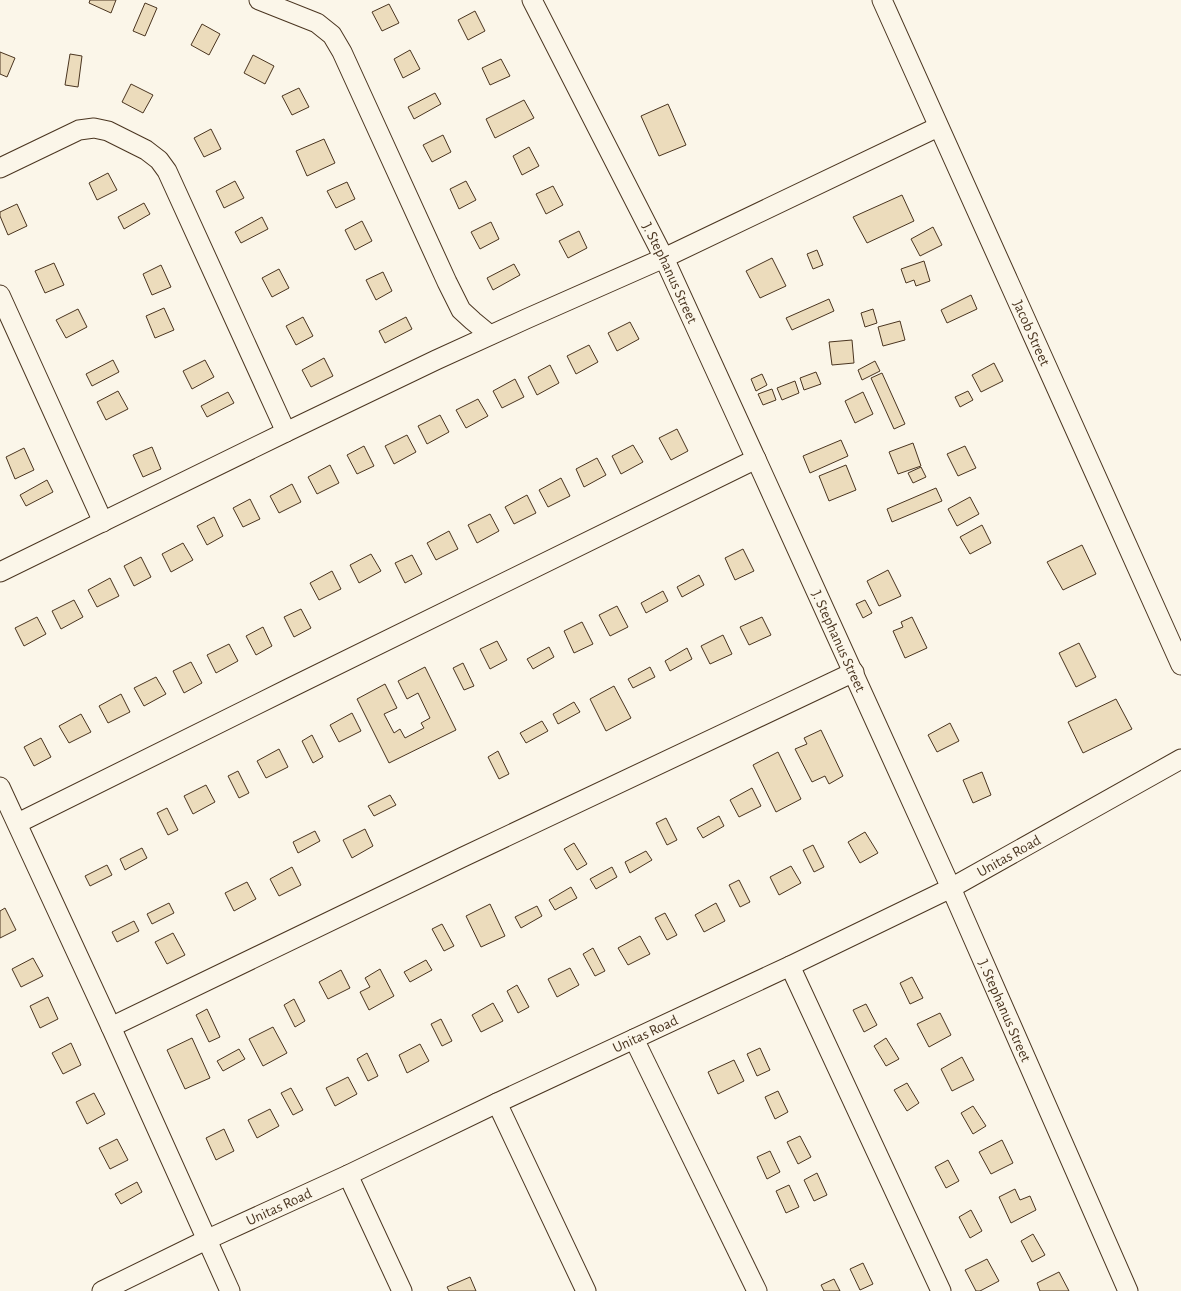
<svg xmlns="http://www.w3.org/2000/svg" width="1181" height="1291" viewBox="0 0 1181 1291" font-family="'Alegreya Sans',sans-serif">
	<rect width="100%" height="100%" fill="#fbf6e9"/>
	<!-- building -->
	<path fill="#ecdcbc" stroke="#4a3520" d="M90 0H116L111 13 89 3Z
		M145 3 157 8 145 36 133 31Z
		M389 4 399 23 382 31 372 12Z
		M475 11 485 31 468 40 458 20Z
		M202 24 220 34 209 55 191 45Z
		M410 50 420 69 403 78 394 59Z
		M0 52 15 58 7 77 0 74Z
		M70 54 82 56 78 87 65 85Z
		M253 55 274 66 265 84 244 73Z
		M501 59 510 76 490 85 482 68Z
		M131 84 153 95 143 113 122 102Z
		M299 88 309 107 292 115 282 96Z
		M435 93 441 104 414 119 408 107Z
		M524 100 534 118 495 138 486 119Z
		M668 104 686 145 659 156 641 116Z
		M211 129 221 149 204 157 194 138Z
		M443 135 451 152 432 162 423 145Z
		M324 139 335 163 307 176 296 151Z
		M529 147 539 166 522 175 513 156Z
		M108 173 117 190 97 200 89 183Z
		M235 181 244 198 224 208 216 191Z
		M466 181 476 200 459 209 450 189Z
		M347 182 355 199 336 208 327 191Z
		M553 186 563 205 546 214 536 194Z
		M902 195 914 221 867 243 853 217Z
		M144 203 150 214 124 229 118 217Z
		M17 204 27 226 8 235 0 216V212Z
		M262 217 268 229 241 243 235 232Z
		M362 221 372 241 355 250 345 230Z
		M491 222 499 239 480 249 471 232Z
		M933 227 942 245 920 256 911 239Z
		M579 231 587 248 568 258 559 241Z
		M817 250 823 265 813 269 807 254Z
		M772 258 786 286 760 298 746 271Z
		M924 261 930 281 916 286 914 280 906 283 901 269Z
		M54 263 64 285 45 293 35 271Z
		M514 264 520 275 493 290 487 278Z
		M161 265 171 287 152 295 143 274Z
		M279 269 289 288 272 297 262 278Z
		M383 272 392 291 376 300 366 280Z
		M971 295 977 309 947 323 941 310Z
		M829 299 834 311 792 330 786 318Z
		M164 308 174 330 155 338 146 316Z
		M78 309 87 327 66 338 56 320Z
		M873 309 877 323 865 327 861 313Z
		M303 317 313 336 296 345 286 326Z
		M406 317 412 329 385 343 379 331Z
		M900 321 905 340 883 346 878 327Z
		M630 322 639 339 617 351 608 333Z
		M852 340 854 363 832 365 829 342Z
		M589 345 598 362 576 374 567 356Z
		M324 358 333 376 311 387 302 370Z
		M113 360 119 372 92 386 86 374Z
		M205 360 214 377 192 389 183 371Z
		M875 361 880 371 862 380 858 370Z
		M994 363 1003 381 981 392 972 375Z
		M550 365 559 383 537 395 528 377Z
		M816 372 821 384 804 390 800 378Z
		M882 373 905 424 894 429 871 378Z
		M762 374 767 385 756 391 751 379Z
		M515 379 524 397 502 408 493 391Z
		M795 381 799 393 782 400 777 388Z
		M772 389 776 400 763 405 758 394Z
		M118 391 128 409 106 420 97 402Z
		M968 391 973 400 960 407 955 397Z
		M228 392 234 403 207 417 201 406Z
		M863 392 873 414 855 423 845 401Z
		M478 399 488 416 466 428 456 410Z
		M440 415 449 432 427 444 418 426Z
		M677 429 688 451 671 460 659 438Z
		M407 435 416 452 394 464 385 446Z
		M841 440 848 456 810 473 803 456Z
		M913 443 921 466 898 474 889 452Z
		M633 445 643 462 621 474 612 456Z
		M364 446 374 466 357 474 347 455Z
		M965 446 976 468 958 476 947 454Z
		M152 447 161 469 143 477 133 455Z
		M24 448 34 470 15 479 6 457Z
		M597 458 606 475 584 487 576 469Z
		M330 465 339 483 317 494 308 477Z
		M846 465 856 490 829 501 819 476Z
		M921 467 926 477 913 483 908 473Z
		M561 478 570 496 548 507 539 490Z
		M47 480 53 492 26 506 20 495Z
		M292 484 301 502 279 513 270 496Z
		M936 488 942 501 892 522 887 509Z
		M527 495 536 513 514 524 505 507Z
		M970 497 979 514 957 526 948 509Z
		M250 499 260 519 243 527 233 508Z
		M490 514 499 531 477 543 468 525Z
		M214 517 223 536 207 545 197 526Z
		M982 525 991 543 970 554 960 537Z
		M449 531 458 549 436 560 427 543Z
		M183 543 193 560 171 572 162 554Z
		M1082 545 1096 574 1063 590 1047 562Z
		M743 549 754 571 735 580 725 558Z
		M371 554 381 571 359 583 350 565Z
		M412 555 422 574 405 583 395 563Z
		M141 557 151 577 134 586 124 566Z
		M888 570 901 596 879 606 867 581Z
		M332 571 341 589 319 600 310 583Z
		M699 575 704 585 682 597 677 587Z
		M110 578 119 596 97 607 88 590Z
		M663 591 668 601 646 613 641 603Z
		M74 600 83 617 61 629 52 611Z
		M865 600 872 613 863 618 856 604Z
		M617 606 628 627 610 636 599 615Z
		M301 609 311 628 294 637 284 617Z
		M37 617 46 634 24 646 15 628Z
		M762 617 771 635 749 645 740 627Z
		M912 617 927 648 905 658 893 631 903 627 901 622Z
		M582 622 593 644 574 653 564 631Z
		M263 627 272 646 256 655 246 636Z
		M723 635 732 654 710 664 701 646Z
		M497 641 507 660 490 669 480 649Z
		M1079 643 1096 677 1076 687 1059 653Z
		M229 644 238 661 216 673 207 655Z
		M549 647 554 657 533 669 527 659Z
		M687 648 692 659 670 671 665 661Z
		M191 662 202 683 184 693 173 671Z
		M463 663 474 686 464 690 453 668Z
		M425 667 456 730 389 763 357 699 385 684 397 708 384 714 394 733 400 729 405 738 424 728 421 723 430 718 418 693 407 699 398 681Z
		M650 667 655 677 633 688 628 679Z
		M156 677 166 694 144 706 134 688Z
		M614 686 631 718 606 731 590 699Z
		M121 694 130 712 108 723 99 706Z
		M1116 699 1132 729 1083 753 1068 722Z
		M574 702 580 712 558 724 553 714Z
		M352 713 361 731 339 742 330 725Z
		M81 714 91 732 69 743 59 726Z
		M542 721 548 731 526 743 520 733Z
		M950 723 959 741 937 752 928 735Z
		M821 730 843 776 829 784 825 776 812 782 795 749 807 744 804 738Z
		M312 735 323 757 313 763 302 741Z
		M41 738 51 757 34 766 24 747Z
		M279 749 288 767 266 778 257 761Z
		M498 751 509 774 499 779 488 757Z
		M778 752 801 799 776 812 753 765Z
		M238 771 249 793 239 798 228 776Z
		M982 772 991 795 973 803 963 780Z
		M206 785 215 802 193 814 184 796Z
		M752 788 761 806 739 817 730 800Z
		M390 795 396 805 374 816 368 806Z
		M167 808 178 830 168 835 157 813Z
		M719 816 724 826 703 838 697 828Z
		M666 818 677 840 667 845 656 823Z
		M365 829 373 846 352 858 343 840Z
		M315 831 320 841 298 853 293 842Z
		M865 832 878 853 860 863 848 842Z
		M574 843 587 864 577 870 564 849Z
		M813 845 824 867 814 872 803 850Z
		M142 848 147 858 125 870 120 859Z
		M646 851 652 860 630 873 625 862Z
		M107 865 112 875 90 886 85 876Z
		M791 866 801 883 779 895 770 877Z
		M292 867 301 885 279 896 270 879Z
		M612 867 617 877 596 889 590 879Z
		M739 880 750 902 740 907 729 885Z
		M247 882 256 899 234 911 225 893Z
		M571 887 577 898 555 910 549 900Z
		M169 903 174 913 152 924 147 914Z
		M716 903 725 921 704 932 695 915Z
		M490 904 505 936 481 947 466 916Z
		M537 906 542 916 521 928 515 917Z
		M5 908 16 930 0 938V911Z
		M665 913 677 935 667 940 655 918Z
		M134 921 139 931 117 942 112 932Z
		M442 924 454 946 444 951 432 929Z
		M173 933 185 955 167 964 155 942Z
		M640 936 650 954 628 965 618 948Z
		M593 948 605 971 595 976 583 954Z
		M33 958 43 976 21 987 12 969Z
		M426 960 432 970 410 982 404 972Z
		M570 968 579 985 557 997 548 979Z
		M380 969 394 996 369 1010 360 992 370 987 365 978Z
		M341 970 350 988 328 999 319 982Z
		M912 977 923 998 910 1004 900 983Z
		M517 985 529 1007 518 1013 507 991Z
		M48 997 58 1019 40 1028 30 1006Z
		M294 999 305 1021 295 1027 284 1005Z
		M493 1003 503 1021 481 1032 472 1015Z
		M866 1004 877 1025 864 1032 853 1010Z
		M207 1009 220 1037 209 1042 196 1015Z
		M940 1013 951 1035 929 1047 917 1024Z
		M441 1019 452 1041 442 1046 431 1024Z
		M273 1027 287 1053 263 1066 249 1039Z
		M192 1038 210 1078 185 1089 167 1050Z
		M886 1038 899 1059 886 1066 874 1046Z
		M71 1043 81 1065 63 1074 52 1053Z
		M420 1044 429 1061 407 1073 399 1055Z
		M760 1048 770 1070 757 1076 747 1054Z
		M239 1049 245 1059 223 1071 217 1061Z
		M367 1053 378 1076 368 1081 357 1059Z
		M962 1057 974 1080 952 1091 941 1069Z
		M734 1060 744 1081 718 1094 708 1072Z
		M348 1077 357 1094 335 1106 326 1088Z
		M907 1083 919 1103 907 1111 894 1090Z
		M291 1088 303 1110 293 1115 281 1093Z
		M778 1091 788 1112 775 1119 765 1097Z
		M94 1093 105 1114 87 1124 76 1102Z
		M973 1106 986 1126 973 1134 961 1113Z
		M270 1109 279 1126 257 1138 248 1120Z
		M224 1129 234 1151 216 1160 206 1138Z
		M800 1136 811 1157 798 1164 787 1142Z
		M117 1139 128 1160 110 1169 99 1148Z
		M1002 1140 1013 1163 991 1174 979 1152Z
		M770 1151 780 1172 767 1179 757 1157Z
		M948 1160 959 1181 946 1188 935 1167Z
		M817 1173 827 1195 814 1201 804 1180Z
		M137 1182 142 1192 121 1204 115 1194Z
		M789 1185 799 1207 786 1213 776 1191Z
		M1015 1189 1020 1200 1030 1196 1036 1210 1011 1223 999 1197Z
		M971 1210 982 1231 970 1238 959 1217Z
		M1033 1234 1045 1255 1032 1262 1021 1241Z
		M987 1259 999 1281 980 1291H976L965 1270Z
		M863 1263 873 1284 860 1290 850 1269Z
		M1059 1272 1069 1291H1040L1037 1283Z
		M470 1277 476 1291H449L447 1287Z
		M834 1279 840 1291H824L821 1285Z"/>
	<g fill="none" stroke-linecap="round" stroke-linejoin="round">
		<!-- street casing -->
		<g stroke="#4a3520" stroke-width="21">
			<g id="street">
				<path d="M259 0 317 23 332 35 342 52 447 282 461 310 473 321 490 335"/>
				<path id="s1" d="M532 0 664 258 756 459 951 888 1128 1291"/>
				<path id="s2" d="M882 0 1181 665"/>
				<path d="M0 168 79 130 94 128 108 131 146 150 159 160 167 171 286 432"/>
				<path d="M0 295 103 522"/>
				<path d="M0 572 286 432 436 360 526 319 664 258 938 127"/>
				<path d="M0 787 111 1027 230 1291"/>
				<path d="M18 823 290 688 756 459"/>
				<path d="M790 966 941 1291"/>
				<path d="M111 1027 463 857 854 672"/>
				<path d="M634 1039 757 1291"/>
				<path d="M497 1103 586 1291"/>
				<path d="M348 1175 402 1291"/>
				<path id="s3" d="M102 1291 206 1240 348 1175 497 1103 790 966 951 888 1181 759"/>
			</g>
		</g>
		<!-- street -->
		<use href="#street" stroke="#fbf6e9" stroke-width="19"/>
	</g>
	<g text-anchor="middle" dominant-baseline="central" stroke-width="4" stroke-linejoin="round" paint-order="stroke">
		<!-- street labels -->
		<g font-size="15" fill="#4a3520" stroke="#fbf6e9">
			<text stroke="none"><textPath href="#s1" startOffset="306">J. Stephanus Street</textPath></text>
			<text stroke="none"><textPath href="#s2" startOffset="365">Jacob Street</textPath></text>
			<text stroke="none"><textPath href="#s1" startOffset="711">J. Stephanus Street</textPath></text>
			<text stroke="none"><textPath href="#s3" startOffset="1006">Unitas Road</textPath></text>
			<text stroke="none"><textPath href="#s1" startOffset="1116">J. Stephanus Street</textPath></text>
			<text stroke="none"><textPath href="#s3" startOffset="601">Unitas Road</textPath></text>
			<text stroke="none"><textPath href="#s3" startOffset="196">Unitas Road</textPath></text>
		</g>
	</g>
</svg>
